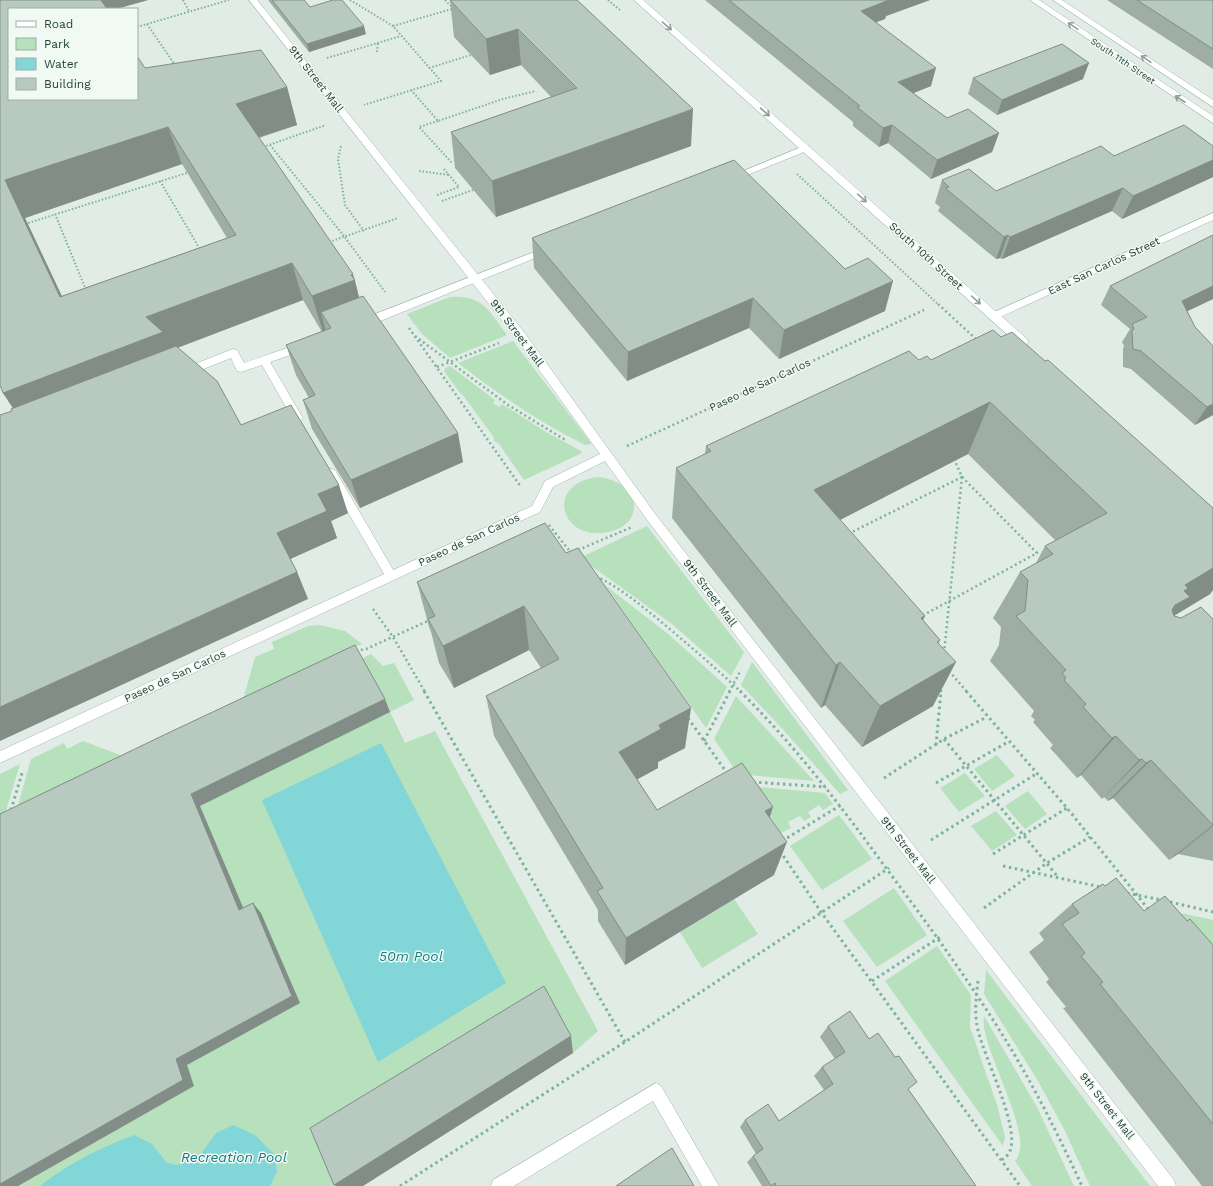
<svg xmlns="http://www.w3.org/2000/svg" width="1213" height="1186" viewBox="0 0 1213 1186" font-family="'Work Sans',sans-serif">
	<rect width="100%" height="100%" fill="#e0ece5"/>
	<!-- green -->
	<path fill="#b7e0bc" d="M450 297C483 295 489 311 507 335L450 358 422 334 407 314Z
		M513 341 591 443V444L585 445C539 422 498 394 458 363Z
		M450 366 495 400 493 403 499 407 502 404 546 432 581 451 582 453 524 480 499 444 494 441 493 436 462 394 459 392 444 371 445 368Z
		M597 477C640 480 648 524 608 532 562 542 543 485 597 477Z
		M647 526 744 652 731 676 672 624 590 565 584 556Z
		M606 586 667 633 727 687 706 728Z
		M320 625 345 631 362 644 243 700 255 657 274 649 272 642 308 626Z
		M371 654 383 666 394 663 414 700 390 712 405 743 435 731 598 1031 573 1053 363 1186H0V832Z
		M752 662 848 790 840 794 789 736 741 685Z
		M736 696 814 781 738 774 714 739Z
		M83 741 125 757 17 809 31 759 64 743 67 749Z
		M997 755 1015 776 992 791 974 769Z
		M20 764 5 814 0 817V774Z
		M965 773 985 796 959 812 940 788Z
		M748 786 825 793 833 804 823 810 819 805 808 812 811 817 804 821 800 816 788 822 791 828 781 833Z
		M1028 791 1047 814 1025 829 1005 806Z
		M996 811 1017 835 992 851 971 826Z
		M839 815 872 859 822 890 790 846Z
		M894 888 927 935 877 967 843 921Z
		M734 899 758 934 702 968 680 932Z
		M1157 908 1213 920V977Z
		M937 946 971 995 970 1027 997 1105 1005 1137 1003 1146 885 981Z
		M986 970 1150 1186H1090L1064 1129 1038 1081 984 994Z
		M984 1016 1037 1107 1074 1186H1032L1015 1161C1038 1137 978 1046 984 1016Z"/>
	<!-- water -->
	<path fill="#83d6d7" d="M381 743 506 983 378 1062 262 800Z
		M233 1125 255 1135 275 1155 277 1172 270 1186H40C67 1164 102 1147 134 1135L152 1144 166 1162 176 1165 188 1162 200 1155 216 1133Z"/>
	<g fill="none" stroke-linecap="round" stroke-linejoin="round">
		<!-- service casing -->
		<g stroke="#a2b4ab" stroke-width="1">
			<path id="service" d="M1053 0H1062L1213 100V107Z
				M806 145 809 146V150L735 180H729L727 178Z
				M547 247 550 248 552 250 550 252 368 326 364 327 359 323 360 320Z
				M304 342 309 346 308 349 270 362 303 418 298 422 294 421 262 365 241 372 237 371 231 358 186 376 181 372 182 369 233 349 237 350 244 363Z
				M331 469 335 470 395 573 397 576 395 579 391 581 387 579 325 473 327 470Z
				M656 1083 661 1086 719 1186H702L653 1101 514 1186H491L493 1180Z"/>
		</g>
		<!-- pedestrian casing -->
		<g stroke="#a2b4ab" stroke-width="1">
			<path id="pedestrian" d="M249 0H257L524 332 656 515 1174 1180 1176 1186H1158L648 521 605 461 553 487 540 512 0 763V751L532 506 545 481 600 454 516 338Z"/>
		</g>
		<!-- minor casing -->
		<g stroke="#a2b4ab" stroke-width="1">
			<path id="minor" d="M1213 213V220L998 318H990L989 316 990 314Z"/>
		</g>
		<!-- secondary casing -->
		<g stroke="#a0bcae" stroke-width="1">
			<path id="secondary" d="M634 0H643L1027 339 1028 342 1027 345H1019Z
				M1030 0H1039L1213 116V123Z"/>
		</g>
		<!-- path-far2 -->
		<path stroke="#7db39a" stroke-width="2" stroke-dasharray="1.5 2" stroke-linecap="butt" d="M183 0 189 11
			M350 0 393 26 441 81 364 105
			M445 0 452 7
			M608 0 620 10
			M147 24 175 65
			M393 26 452 9
			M137 27 229 0
			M377 52 378 43
			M327 58 401 36
			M429 68 471 55
			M411 90 438 121 503 99 536 91
			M438 121 419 127 452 163
			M270 145 344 236 385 292
			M341 146 338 159 345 205 364 231
			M263 147 326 125
			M419 171 450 175
			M797 174 939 305
			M160 181 201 251
			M437 195 459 187 444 169
			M442 201 473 190
			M55 214 86 290
			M25 224 190 172
			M329 242 398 218"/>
		<!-- path-far1 -->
		<path stroke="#7db39a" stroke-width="2.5" stroke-dasharray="2 3" stroke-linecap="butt" d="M938 304 977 340
			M409 328 521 487
			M415 336 508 405 567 441
			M437 367 499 343
			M627 446 924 310
			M962 477 1037 553 909 623 834 541Z
			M549 525 572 554
			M578 550 632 527
			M596 576C622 589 643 607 665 625 691 647 717 669 741 692
			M373 609 393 637 425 692
			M356 651 366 649 430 620
			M944 653 962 477 954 459
			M949 671 967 692
			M729 692 741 670
			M941 692V688"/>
		<!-- path -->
		<path stroke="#7db39a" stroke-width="3" stroke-dasharray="2.5 3.5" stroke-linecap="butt" d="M424 691 625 1042
			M740 691C795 746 838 802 883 864 930 927 977 991 1017 1059 1041 1100 1062 1143 1082 1186
			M966 691 1067 808 1149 910
			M688 718 727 773
			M944 739 1058 877
			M704 741 730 691
			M936 745 941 691
			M884 778 944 739 987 717
			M753 782 826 787
			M936 783 1008 742
			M11 810 22 773
			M931 840 1036 774
			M782 841 841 805
			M780 851 821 912 1020 1186
			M993 854 1067 808
			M1003 866 1101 887
			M1127 893 1161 900
			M1170 902 1213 912
			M984 908 1047 863 1090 837
			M872 981 940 937
			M978 981C976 997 974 1014 978 1030 984 1057 1020 1127 1010 1151 1009 1155 1005 1157 1002 1160
			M400 1186 625 1042 889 868"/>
		<!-- service -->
		<use href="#service" fill="#fff" fill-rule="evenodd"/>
		<!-- pedestrian -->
		<use href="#pedestrian" fill="#fff" fill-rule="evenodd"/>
		<!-- minor -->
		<use href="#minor" fill="#fff" fill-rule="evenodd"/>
		<!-- secondary -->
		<use href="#secondary" fill="#fff" fill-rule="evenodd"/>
	</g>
	<!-- wall -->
	<path fill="#9eaea5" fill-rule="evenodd" d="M0 0H148L116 9H9L145 68 287 87 297 125 259 138 355 280 359 297 463 462 360 508 312 429 303 400 309 398 296 375 286 345 322 332 303 300 177 347 241 425 348 513 331 521 337 538 290 559 297 572 308 599 12 411 13 408 3 393ZM182 164 227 238 62 296 25 218Z
		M268 0H304L310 7 366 34 309 52Z
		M450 0H577L691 146 496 217 455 168 451 132 551 97 521 65 490 75 454 37Z
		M705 0H930L886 16 885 19 876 22 931 86 913 93 947 118 999 133 992 152 931 179 888 143 879 147 853 126V122Z
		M1107 0H1213V69Z
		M973 78 1083 79 997 115 968 94Z
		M1213 146V177L1122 219 1112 211 1002 259 1000 258 996 259 938 211 940 207 935 203 942 180 996 191 1114 156Z
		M1213 235V299L1187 311 1195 327 1213 346V415L1195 425 1131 369 1123 367V349L1124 346 1122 342 1130 329 1101 305 1110 286Z
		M532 238 885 311 779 359 749 328 627 381 534 268Z
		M1001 337 1213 508V590L1210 594 1174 616 1181 618 1213 619V861L1178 854 1169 860 1113 798 1108 801 1104 797 1102 799 1081 775 1077 778 1050 748 1053 745 1033 722 1035 720 1031 716 1034 711 990 661 999 645 1001 627 993 618 1020 572 1036 563 1045 546 1056 541 968 454 840 520 923 620 940 640 939 643 933 706 862 747 825 705 821 708 672 518 676 468 705 454 706 446 919 360H931Z
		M545 523 685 748 658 762V768L637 779 657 810 770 818 774 875 625 965 598 921V910L494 736 486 696 541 668 529 650 454 688 439 663 431 632 429 627 417 582Z
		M1105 886 1144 911 1187 921 1213 945V1186H1202L1063 1008 1066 1007 1046 982 1049 979 1029 952 1044 940 1039 933 1072 904Z
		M828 1026 869 1039 908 1089 976 1186H762L747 1162 753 1156 756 1154 740 1127 745 1120 779 1121 824 1090 814 1076 822 1067 835 1059 820 1037Z"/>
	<!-- shaded-wall -->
	<path fill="#818d86" d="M95 0H148L116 9H99Z
		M886 0H930L886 16 885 19 858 29 861 11Z
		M364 26 366 34 309 52 307 44Z
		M518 29 521 65 490 75 486 39Z
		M1089 63 1083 79 997 115 1002 100Z
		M936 68 931 86 894 101 898 82Z
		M287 87 297 125 247 141 236 104Z
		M693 109 691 146 496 217 492 181Z
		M892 125 888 143 879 147 883 128Z
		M168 127 182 164 25 218 79 333 60 297 5 180Z
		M999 133 992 152 931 179 937 160Z
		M1213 160V177L1122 219 1133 196Z
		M1123 188 1112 211 1002 259 1010 237Z
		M1008 235 1000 258 996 259 1004 237Z
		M292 263 303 300 172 350 26 428 3 393 146 317Z
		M353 274 364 317 321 312 326 331 323 332 312 296Z
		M893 281 885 311 779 359 784 330Z
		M1213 286V299L1171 319 1182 301Z
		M753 298 749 328 627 381 628 352Z
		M990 402 968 454 801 540 814 490Z
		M1213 404V415L1195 425 1207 407Z
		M458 433 463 462 360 508 351 480Z
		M339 485 348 513 331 521 337 538 288 560 277 533 318 494Z
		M1213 568V590L1210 594 1175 615 1153 642 1185 585Z
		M297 572 308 599 0 741V707Z
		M524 606 529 650 454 688 443 646Z
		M925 616 904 661 921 618Z
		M840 662 825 705 821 708 836 665Z
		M956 662 933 706 862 747 880 706Z
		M385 699 390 712 200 806 248 919 239 910 191 794Z
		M691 708 685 748 658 762V768L618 790 619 752 659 725Z
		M1116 736 1081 775 1077 778 1112 738Z
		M1142 759 1102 799 1139 760Z
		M1151 760 1113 798 1108 801 1146 763Z
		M773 807 762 841 765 811Z
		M1213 825V826L1178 854 1169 860Z
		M787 842 774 875 625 965 626 938Z
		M253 903 261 913 300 1003 187 1065 194 1086 18 1186H0V1184L176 1059Z
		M571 1036 573 1053 363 1186H336L334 1185Z"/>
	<!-- building -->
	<path fill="#b8cac0" stroke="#818d86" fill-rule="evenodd" d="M0 0H101L107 9H9V99H137V56L145 68 261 50 287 87 236 104 353 274 351 275 355 280 312 296 292 263 146 317 163 332 3 393 0 385ZM168 127 236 235 60 297 5 180Z
		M272 0H304L310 7 333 0H342L364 26 307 44Z
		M450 0H577L693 109 492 181 451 132 577 88 518 29 486 39Z
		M729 0H889L861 11 936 68 898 82 947 118 968 109 999 133 937 160 892 125 883 128 857 107 860 106Z
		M1137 0H1212L1213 1V49Z
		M1062 44 1089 63 1002 100 973 78Z
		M1184 125 1213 146V160L1133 196 1123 188 1010 237 1008 235 1004 237 945 188 949 187 942 180 969 169 996 191 1101 146 1114 156Z
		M734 160 845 269 868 258 893 281 784 330 753 298 628 352 532 238Z
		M1213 235V286L1182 301 1195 327 1213 346V404L1207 407 1141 351 1133 349 1132 331 1134 329 1132 324 1147 317 1110 286Z
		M363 296 458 433 351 480 303 400 315 395 286 345 331 328 321 312Z
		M993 330 1001 337 1012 332 1045 361 1048 360 1213 508V568L1185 585 1188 588 1184 591 1190 597 1175 605 1172 610 1174 616 1181 618 1201 607 1213 619V825L1151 760 1146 763 1142 759 1139 760 1116 736 1112 738 1083 707 1086 704 1064 680 1066 678 1062 673 1066 670 1016 616 1025 611 1028 580 1020 572 1053 554 1045 546 1107 513 990 402 814 490 925 616 921 618 940 640 937 642 956 662 880 706 840 662 836 665 676 468 711 451 706 446 909 351 919 360 927 356 931 360Z
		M176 346 217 381 241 425 291 405 339 485 318 494 327 511 277 533 297 572 0 707V415L12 411 11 409Z
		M545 523 566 553 578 548 691 708 659 725 661 729 619 752 657 810 742 763 773 807 765 811 787 842 626 938 597 891 603 888 486 696 559 659 524 606 443 646 428 619 435 616 417 582Z
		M355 645 385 699 191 794 239 910 253 903 292 996 176 1059 183 1080 0 1184V814L166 734Z
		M1116 878 1144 911 1165 896 1187 921 1190 919 1213 945V1124L1100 984 1103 982 1081 956 1085 953 1062 924 1079 913 1072 904 1103 884 1105 886Z
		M544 986 571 1036 334 1185 310 1128Z
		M850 1011 869 1039 878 1033 895 1057 899 1056 917 1082 908 1089 976 1186H776L775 1183 771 1186 753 1156 763 1149 745 1120 768 1104 779 1121 833 1084 822 1067 845 1052 828 1026Z
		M672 1148 694 1186H616Z"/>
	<!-- one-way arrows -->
	<defs><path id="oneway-shaft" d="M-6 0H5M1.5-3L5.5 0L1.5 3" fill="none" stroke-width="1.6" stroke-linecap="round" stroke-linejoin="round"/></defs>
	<g stroke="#8f9e98">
		<use href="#oneway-shaft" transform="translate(667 26) rotate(41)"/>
		<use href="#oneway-shaft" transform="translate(1073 26) rotate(-146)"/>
		<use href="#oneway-shaft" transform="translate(1146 59) rotate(-146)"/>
		<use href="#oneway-shaft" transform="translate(1180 99) rotate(-147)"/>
		<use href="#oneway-shaft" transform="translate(765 112) rotate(41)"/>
		<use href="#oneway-shaft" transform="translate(862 198) rotate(42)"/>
		<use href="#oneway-shaft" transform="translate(976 300) rotate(42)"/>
	</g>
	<g text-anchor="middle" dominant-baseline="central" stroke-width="3" stroke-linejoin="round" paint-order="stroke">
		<!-- far-street labels -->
		<g font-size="9" fill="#1f3e31" stroke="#f1f9f4">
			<text transform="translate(1123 61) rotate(34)">South 11th Street</text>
		</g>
		<!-- street labels -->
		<g font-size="11" fill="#1f3e31" stroke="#f1f9f4">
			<text transform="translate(316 79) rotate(52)">9th Street Mall</text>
			<text transform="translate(926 256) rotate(42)">South 10th Street</text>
			<text transform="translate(1104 266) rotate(-25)">East San Carlos Street</text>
			<text transform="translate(517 333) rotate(53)">9th Street Mall</text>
			<text transform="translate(760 385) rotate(-25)">Paseo de San Carlos</text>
			<text transform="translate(469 540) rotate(-25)">Paseo de San Carlos</text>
			<text transform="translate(710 593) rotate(53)">9th Street Mall</text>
			<text transform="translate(175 676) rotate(-25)">Paseo de San Carlos</text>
			<text transform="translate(908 850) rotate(52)">9th Street Mall</text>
			<text transform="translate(1107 1106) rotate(52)">9th Street Mall</text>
		</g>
		<!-- near-water labels -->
		<g font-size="14" font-style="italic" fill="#147d80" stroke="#f1f9f4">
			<text x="411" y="956">50m Pool</text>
			<text x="234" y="1157">Recreation Pool</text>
		</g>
	</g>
	<!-- legend -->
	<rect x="8" y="8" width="130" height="92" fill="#f1f9f4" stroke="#9daea6"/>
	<rect x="16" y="21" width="20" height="6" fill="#ffffff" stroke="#9daea6"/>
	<text x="44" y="28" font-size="12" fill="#1f3e31">Road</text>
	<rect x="16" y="38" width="20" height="12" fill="#b7e0bc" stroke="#9daea6"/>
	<text x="44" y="48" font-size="12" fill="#1f3e31">Park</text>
	<rect x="16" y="58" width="20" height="12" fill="#83d6d7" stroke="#9daea6"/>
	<text x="44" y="68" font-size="12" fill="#1f3e31">Water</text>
	<rect x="16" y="78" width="20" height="12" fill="#b8cac0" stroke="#9daea6"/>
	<text x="44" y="88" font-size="12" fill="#1f3e31">Building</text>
</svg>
